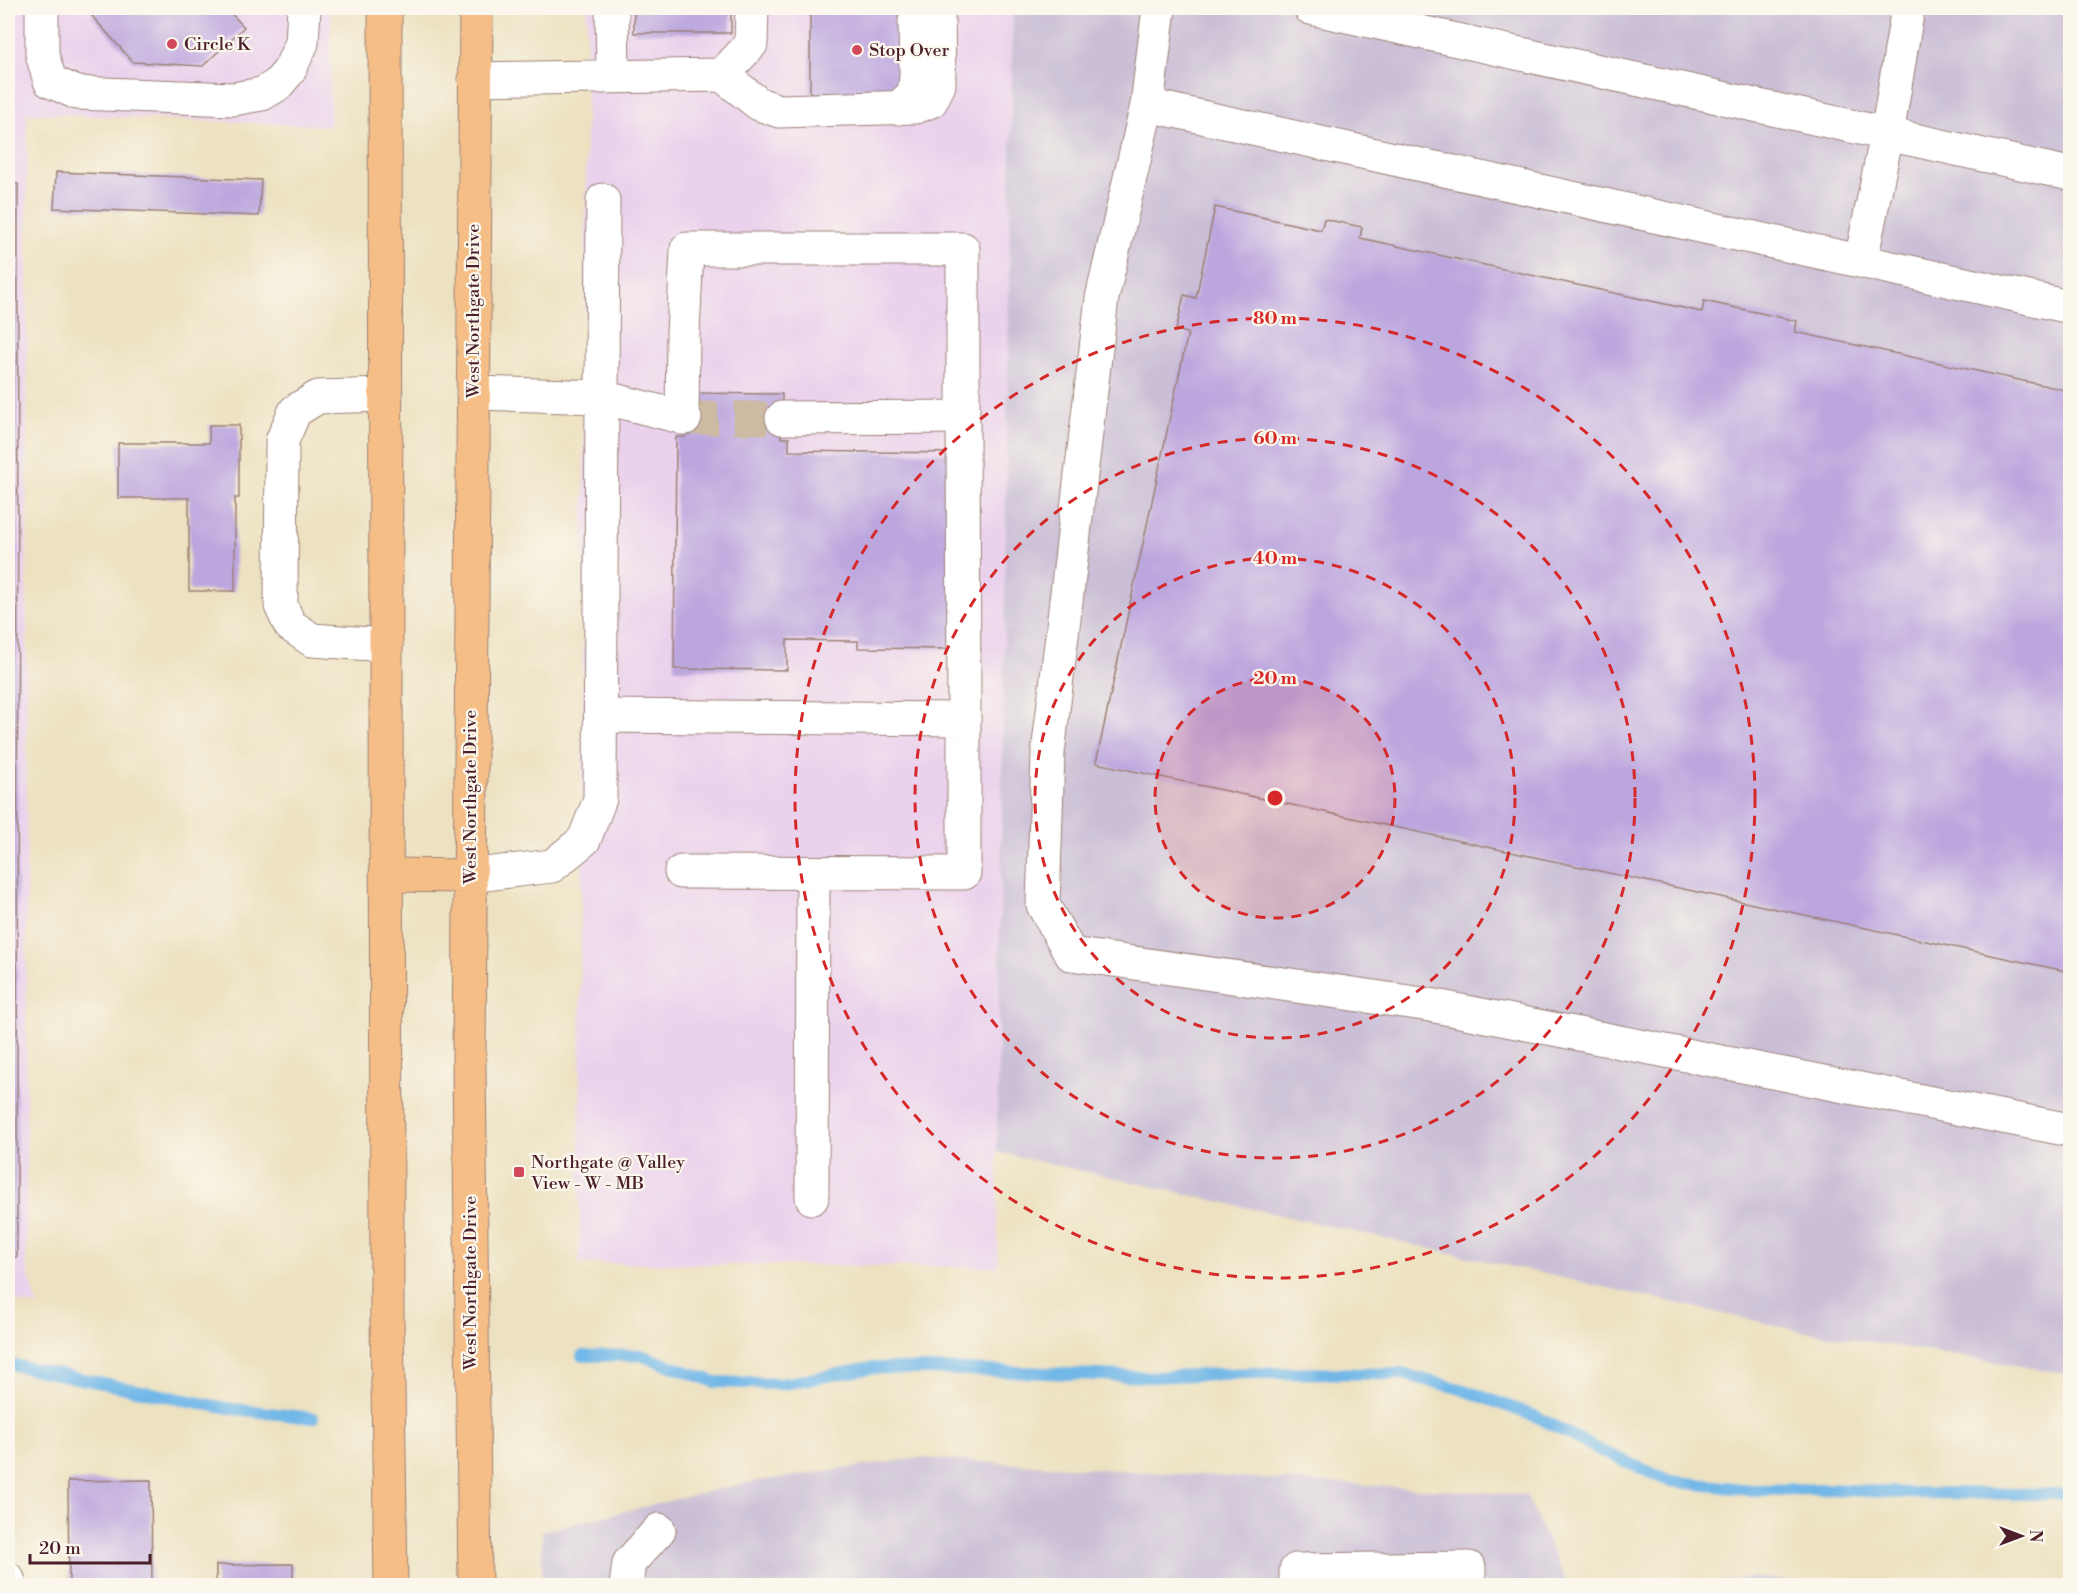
<svg xmlns="http://www.w3.org/2000/svg" width="2078" height="1593" viewBox="0 0 2078 1593" font-family="'Libre Bodoni',serif">
	<rect width="100%" height="100%" fill="#fbf7ec"/>
	<filter id="ink" filterUnits="userSpaceOnUse"><feTurbulence type="fractalNoise" baseFrequency=".0167" numOctaves="2"/><feDisplacementMap in="SourceGraphic" scale="12" xChannelSelector="R" yChannelSelector="G"/><feConvolveMatrix kernelMatrix="1 2 1 2 8 2 1 2 1" color-interpolation-filters="sRGB"/></filter>
	<filter id="wash" filterUnits="userSpaceOnUse"><feTurbulence type="fractalNoise" baseFrequency=".008" numOctaves="4" result="noise"/><feDisplacementMap in="SourceGraphic" scale="24" xChannelSelector="R" yChannelSelector="G"/><feGaussianBlur stdDeviation="1.35" result="paint"/><feColorMatrix in="noise" values="0 0 0 0 0 0 0 0 0 0 0 0 0 0 0 0 0 1.4 0 .05"/><feComposite in="paint" operator="in"/></filter>
	<g filter="url(#wash)">
		<rect width="100%" height="100%" fill="#ece1c0"/>
		<!-- built -->
		<path fill="#ead1ec" d="M8 8H331L330 126 27 113 26 1266 38 1306 8 1300Z
			M587 8H1013L997 1152 998 1267 579 1263Z"/>
		<!-- industrial -->
		<path fill="#cabfd6" d="M1013 8H2070V1374L1801 1331 997 1152Z
			M919 1458 1526 1495 1568 1585H542V1531L745 1483Z
			M1755 1577 1835 1585H1684Z"/>
		<g fill="none" stroke-linecap="round" stroke-linejoin="round">
			<!-- stream -->
			<path stroke="#71b7e8" stroke-width="12" d="M582 1356 640 1355 715 1382 782 1384 872 1368 965 1370 1149 1377 1246 1373 1402 1374 1461 1389 1537 1417 1601 1451 1670 1481 1751 1490 1829 1489 1906 1493 2070 1494
				M8 1364 225 1408 313 1418"/>
		</g>
		<g id="blocks">
			<!-- building -->
			<path fill="#bca6de" d="M103 8H226L244 27 203 66 133 62 92 16Z
				M634 8H731V33H634Z
				M810 8H905L904 94 810 93Z
				M56 172 261 180 259 216 54 208Z
				M8 184H18L17 1257H8Z
				M1215 207 1321 230 1324 219 1362 227 1360 238 1702 312 1704 301 1797 321 1795 332 2070 391V972L1096 763 1188 333 1176 330 1184 295 1196 298Z
				M685 393 782 394 781 438H789V451L955 453 953 649 858 648V641L787 640V670L674 669 676 437H685Z
				M209 425H239V498H235V591H189V498H118V443H209Z
				M151 1480 152 1586H69L68 1481Z
				M293 1564V1586H216V1565Z"/>
		</g>
	</g>
	<g filter="url(#ink)">
		<use href="#blocks" fill-opacity="0" stroke="#9b8076" stroke-width="1.5"/>
		<g fill="none" stroke-linecap="round" stroke-linejoin="round">
			<!-- minor-tunnel -->
			<path stroke="#ccbaa2" stroke-width="33" stroke-dasharray="33 16" stroke-linecap="butt" d="M685 418H782"/>
			<!-- minor casing -->
			<g stroke="#9b8076" stroke-width="35">
				<path id="minor" d="M42 8V54L50 81 77 93 233 99 262 94 277 85 289 71 302 43 304 8
					M612 8 613 76
					M1159 8 1147 105 1102 298 1048 753 1043 905 1071 954 1430 1005 2070 1130
					M1310 8 2070 174
					M722 75 751 44 752 8
					M475 79 722 75 759 104 779 111 916 107 931 101 939 85 938 8
					M1147 105 2070 307
					M898 108 914 94 916 77 915 21
					M603 200 602 397 685 418
					M1861 260 1887 134 1908 8
					M386 395 318 397 295 411 282 441 281 606 290 625 312 640 386 645
					M682 418 683 334 687 249H963V417L782 418
					M602 716 964 719 963 417
					M681 872 964 873V719
					M469 876 552 866 584 840 600 799 602 397 473 393
					M812 1198 813 873
					M8 1579 10 1586
					M626 1586 629 1563 659 1530
					M1296 1586V1570L1469 1568V1586"/>
			</g>
			<!-- major casing -->
			<g stroke="#9b8076" stroke-width="35">
				<path id="major" d="M385 8 387 1318 391 1586
					M386 875 469 876
					M475 1586 469 1064 476 8"/>
			</g>
			<!-- minor -->
			<use href="#minor" stroke="#fff" stroke-width="33"/>
			<!-- major -->
			<use href="#major" stroke="#f6be87" stroke-width="33"/>
		</g>
	</g>
	<!-- distance rings -->
	<circle cx="1275" cy="798" r="120" fill="#d62828" fill-opacity=".12"/>
	<g fill="none" stroke="#d62828" stroke-width="3" stroke-dasharray="10 8">
		<circle cx="1275" cy="798" r="120"/>
		<circle cx="1275" cy="798" r="240"/>
		<circle cx="1275" cy="798" r="360"/>
		<circle cx="1275" cy="798" r="480"/>
	</g>
	<!-- markers -->
	<g fill="#d1495b" stroke="#fbf7ec" stroke-width="2">
		<circle cx="172" cy="44" r="6"/>
		<circle cx="857" cy="50" r="6"/>
		<rect x="513" y="1166" width="12" height="12" rx="3"/>
	</g>
	<g text-anchor="middle" dominant-baseline="central" stroke-width="4.5" stroke-linejoin="round" paint-order="stroke">
		<!-- poi labels -->
		<g font-size="18" fill="#4a1f2b" stroke="#fbf7ec" text-anchor="start">
			<text x="184" y="44">Circle K</text>
			<text x="869" y="50">Stop Over</text>
			<text x="531" y="1162">Northgate @ Valley<tspan x="531" dy="21">View - W - MB</tspan></text>
		</g>
		<!-- street labels -->
		<g font-size="18" fill="#4a1f2b" stroke="#fbf7ec">
			<text transform="translate(473 311) rotate(-90)">West Northgate Drive</text>
			<text transform="translate(470 797) rotate(-90)">West Northgate Drive</text>
			<text transform="translate(470 1283) rotate(-90)">West Northgate Drive</text>
		</g>
	</g>
	<circle cx="1275" cy="798" r="9" fill="#d62828" stroke="#fbf7ec" stroke-width="3"/>
	<g font-size="18" text-anchor="middle" font-weight="bold" fill="#d62828" stroke="#fbf7ec" stroke-width="4.5" stroke-linejoin="round" paint-order="stroke">
		<text x="1275" y="324">80 m</text>
		<text x="1275" y="444">60 m</text>
		<text x="1275" y="564">40 m</text>
		<text x="1275" y="684">20 m</text>
	</g>
	<!-- margin -->
	<rect width="2078" height="1593" fill="none" stroke="#fbf7ec" stroke-width="30"/>
	<!-- north arrow -->
	<g transform="translate(2021 1536) rotate(90)" stroke="#fbf7ec" stroke-width="4.5" paint-order="stroke">
	<path d="M0-4.5L10 22L0 15L-10 22Z" fill="#4a1f2b"/>
	<text y="-9" font-size="16" font-weight="bold" text-anchor="middle" fill="#4a1f2b">N</text>
	</g>
	<!-- scale -->
	<path d="M30 1554v9h120v-9" fill="none" stroke="#4a1f2b" stroke-width="3"/>
	<text x="39" y="1554" font-size="18" fill="#4a1f2b" stroke="#fbf7ec" stroke-width="4.5" paint-order="stroke">20 m</text>
</svg>
